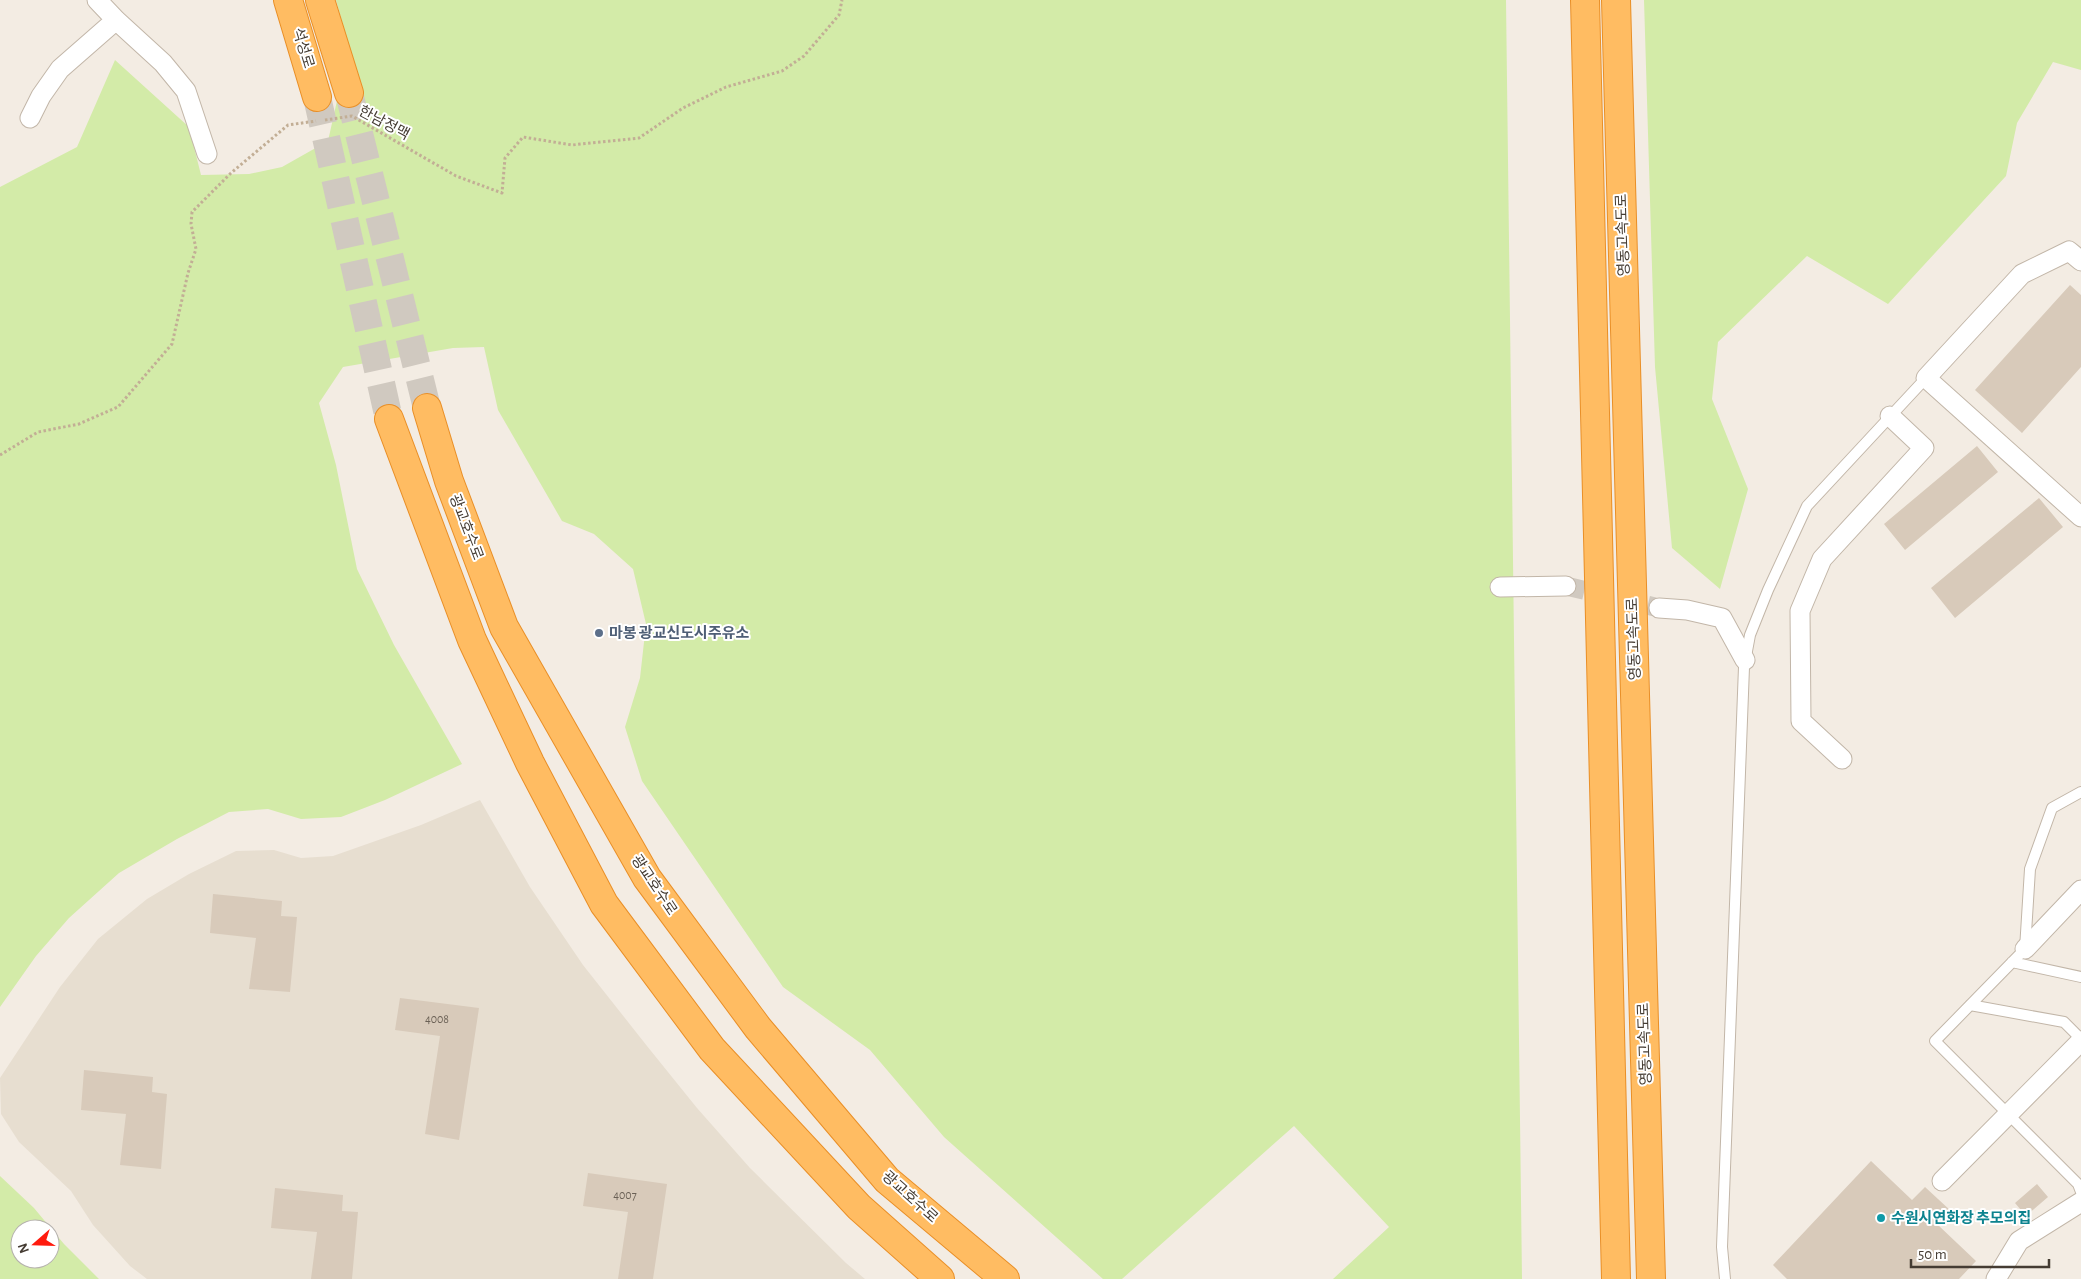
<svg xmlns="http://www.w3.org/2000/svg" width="2081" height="1279" viewBox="0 0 2081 1279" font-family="'Alegreya Sans','Noto Sans KR',sans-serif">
	<rect width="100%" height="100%" fill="#f3ece3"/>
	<!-- residential -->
	<path fill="#e7ded0" d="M480 800 530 887 583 965 647 1046 697 1108 750 1168 846 1263 865 1279H147L130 1266 93 1225 71 1191 19 1142 1 1114 0 1078 60 987 98 939 147 899 189 874 236 851 274 850 301 858 333 856 421 825Z"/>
	<!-- green -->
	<path fill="#d3eba8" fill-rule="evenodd" d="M336 0H1506L1522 1279H1333L1389 1227 1294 1126 1122 1279H1103L944 1137 870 1050 783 987 642 781 625 727 640 678 646 624 633 569 594 534 562 521 498 410 484 347 453 348 343 367 319 403 336 465 357 569 394 645 462 764 385 800 341 817 301 819 268 809 229 812 177 839 119 873 69 918 36 956 0 1007V187L77 147 115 60 189 127 201 175 249 174 282 167 328 141 349 47Z
		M1644 0H2081V70L2053 62 2017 123 2006 176 1888 304 1807 256 1718 342 1712 399 1748 489 1720 589 1672 548 1655 367Z
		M0 1176 34 1208 64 1244 99 1279H0ZM20 1229H50V1259H20Z"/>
	<!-- building -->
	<path fill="#d8caba" d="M2070 285 2081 295V367L2022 433 1975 390Z
		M1977 446 1998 472 1905 550 1884 524Z
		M2039 498 2063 527 1955 618 1931 588Z
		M213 894 282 901 281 916 297 917 290 992 249 989 256 938 210 933Z
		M400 998 479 1008 459 1140 425 1134 440 1036 395 1030Z
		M84 1070 153 1077 152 1092 167 1094 161 1169 120 1165 126 1114 81 1110Z
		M1871 1161 1912 1200 1925 1187 1951 1211 1938 1225 1976 1261 1959 1279H1787L1773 1265Z
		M588 1173 667 1184 653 1279H618L628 1212 583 1206Z
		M2037 1184 2048 1197 2026 1216 2015 1203Z
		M275 1188 343 1195 342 1211 358 1212 352 1279H311L317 1232 271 1228Z"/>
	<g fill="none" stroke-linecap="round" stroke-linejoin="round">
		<!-- street-tunnel -->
		<path stroke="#d0c9c0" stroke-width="19" stroke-dasharray="19 9" stroke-linecap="butt" d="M1566 586 1659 608"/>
		<!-- highway-tunnel -->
		<path stroke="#d0c9c0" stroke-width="28" stroke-dasharray="28 14" stroke-linecap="butt" d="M349 93 427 408
			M317 97 389 419"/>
		<!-- lane casing -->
		<g stroke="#c2b6a8" stroke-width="12">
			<path id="lane" d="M2081 792 2052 808 2030 869 2025 949 1935 1041 2078 1184 2081 1192
				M2012 962 2081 977
				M1970 1005 2064 1022 2081 1039
				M1725 1279 1722 1247 1744 667 1750 635 1768 590 1807 506 1926 378"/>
		</g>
		<!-- street casing -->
		<g stroke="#c2b6a8" stroke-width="21">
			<path id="street" d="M97 0 116 20 163 63 186 91 207 154
				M30 118 41 96 60 69 116 20
				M2081 261 2069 251 2022 274 1926 378 2081 517
				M1500 587 1566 586
				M1659 608 1687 610 1722 618 1745 660
				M1842 759 1801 721 1800 611 1822 559 1924 448 1890 416
				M2025 949 2081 890
				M1942 1181 2081 1041
				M1996 1279 2019 1241 2081 1202"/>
		</g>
		<!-- highway casing -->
		<g stroke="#e98f27" stroke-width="30">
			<path id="highway" d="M288 0 317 97
				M320 0 349 93
				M1585 0 1616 1279
				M1616 0 1651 1279
				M427 408 449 481 504 627 647 878 758 1028 887 1180 1005 1279
				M389 419 472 640 530 763 604 904 712 1049 859 1207 940 1279"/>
		</g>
		<!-- path -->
		<path stroke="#c2ae95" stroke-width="3" stroke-dasharray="2.5 2.5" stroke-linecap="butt" d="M325 120 352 116 456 176 502 193 505 158 523 137 572 145 639 138 683 108 726 87 782 71 804 56 839 15 842 0
			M0 455 38 432 79 424 118 407 172 344 188 273 196 249 191 224 192 212 231 173 288 125 316 121"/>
		<!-- lane -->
		<use href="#lane" stroke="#fff" stroke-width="10"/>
		<!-- street -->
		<use href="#street" stroke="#fff" stroke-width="19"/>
		<!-- highway -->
		<use href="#highway" stroke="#ffbc62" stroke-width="28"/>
	</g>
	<!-- markers -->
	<circle fill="#5c6f8a" stroke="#fff" stroke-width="2" cx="599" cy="633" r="5"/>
	<circle fill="#0f9aa8" stroke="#fff" stroke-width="2" cx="1881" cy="1218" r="5"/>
	<g text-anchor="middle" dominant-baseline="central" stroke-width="4" stroke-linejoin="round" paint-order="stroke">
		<!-- number labels -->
		<g font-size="12" fill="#6a6055">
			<text x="437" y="1019">4008</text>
			<text x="625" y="1195">4007</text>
		</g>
		<!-- street labels -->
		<g font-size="15" fill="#453c33" stroke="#fff">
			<text transform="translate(303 48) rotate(73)">석성로</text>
			<text transform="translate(384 123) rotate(28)">한남정맥</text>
			<text transform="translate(1623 235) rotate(-92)">영동고속도로</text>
			<text transform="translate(466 527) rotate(69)">광교호수로</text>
			<text transform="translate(1634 639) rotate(-92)">영동고속도로</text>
			<text transform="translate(654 885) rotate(56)">광교호수로</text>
			<text transform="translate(1645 1044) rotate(-92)">영동고속도로</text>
			<text transform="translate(910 1197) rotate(42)">광교호수로</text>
		</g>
		<!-- service labels -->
		<g font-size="15" font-weight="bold" fill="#4e5e75" stroke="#fff" text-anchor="start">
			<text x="609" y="633">마봉 광교신도시주유소</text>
		</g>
		<!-- culture labels -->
		<g font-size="15" font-weight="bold" fill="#0d838f" stroke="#fff" text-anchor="start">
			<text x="1891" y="1218">수원시연화장 추모의집</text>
		</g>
	</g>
	<!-- north arrow -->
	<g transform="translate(35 1244) rotate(250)"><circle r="24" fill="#ffffff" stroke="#b5b1ad"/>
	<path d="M0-4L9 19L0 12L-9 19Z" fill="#ff1b0e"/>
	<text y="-8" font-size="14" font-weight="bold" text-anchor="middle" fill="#453c33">N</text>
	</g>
	<!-- scale -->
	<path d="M1911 1259v8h138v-8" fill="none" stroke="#453c33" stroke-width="2.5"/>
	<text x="1918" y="1259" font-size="15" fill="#453c33" stroke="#ffffff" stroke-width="4" paint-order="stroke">50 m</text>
</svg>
